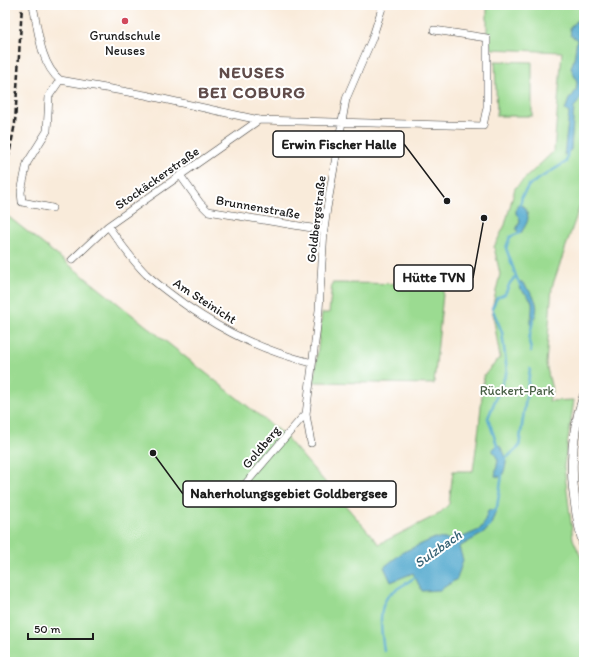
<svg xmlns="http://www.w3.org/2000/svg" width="589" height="667" viewBox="0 0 589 667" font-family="Itim,sans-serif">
	<rect width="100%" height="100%" fill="#fff"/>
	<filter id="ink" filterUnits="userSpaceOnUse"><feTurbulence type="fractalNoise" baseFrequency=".025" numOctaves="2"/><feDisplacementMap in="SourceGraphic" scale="8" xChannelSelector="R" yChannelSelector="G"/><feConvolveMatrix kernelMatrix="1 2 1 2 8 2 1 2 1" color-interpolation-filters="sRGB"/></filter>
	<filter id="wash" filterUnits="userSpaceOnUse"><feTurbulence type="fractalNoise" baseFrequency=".012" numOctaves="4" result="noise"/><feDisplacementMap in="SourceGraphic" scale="16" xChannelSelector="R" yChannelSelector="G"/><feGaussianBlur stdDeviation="0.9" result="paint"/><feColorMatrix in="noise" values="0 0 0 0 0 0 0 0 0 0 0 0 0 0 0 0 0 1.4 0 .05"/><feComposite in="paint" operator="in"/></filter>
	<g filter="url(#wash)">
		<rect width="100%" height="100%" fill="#f9ebda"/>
		<!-- green -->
		<path fill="#9bdb91" stroke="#5c7c56" d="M487 5H584V194L552 287 546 364 552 390 549 401 574 400 564 466 573 539 584 564V662H5V214L284 435 379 544 439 514 449 504 453 471H473L479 427 484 375 500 358 492 308 500 274 494 247 505 225 515 188 554 151 562 52 492 49 487 38Z
			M495 61 532 62V116H497Z
			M332 283 444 284 434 384 314 382 322 313H329Z"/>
		<!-- water -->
		<path fill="#50a7cd" stroke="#366274" d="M577 20 583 24 584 29C583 38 582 47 582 57 581 74 589 93 574 107L571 150 564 155 569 113 565 110 569 99 573 95 576 90 577 82 571 68 574 59 577 39 571 36 570 28Z
			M518 205 524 206C531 219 528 221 521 233L516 230 520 221 519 217 516 214V209Z
			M521 281C536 298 542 305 531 326 530 320 534 304 531 300 528 295 523 292 519 288Z
			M499 445C509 458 507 463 502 477L495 476 498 460 492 449Z
			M497 508 491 525 484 533 459 547 463 560 457 579 440 590 422 591 413 573 391 582 384 567 403 552 435 538 456 540 479 530 483 525 488 511Z"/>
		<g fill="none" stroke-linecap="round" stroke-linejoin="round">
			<!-- stream -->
			<path stroke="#50a7cd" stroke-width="2.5" d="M580 25 584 18
				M520 207 522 196 529 185 566 162 568 149
				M520 230 519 233 510 237 506 248 516 276 521 287
				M531 351 529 340 533 320
				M498 448 488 418 507 371 502 332 492 308 497 298 505 294 510 283 516 276
				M505 459 519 447 530 369
				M495 511 497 507 502 475
				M384 651C382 634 376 607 390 594 399 587 409 582 418 575"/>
		</g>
	</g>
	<g filter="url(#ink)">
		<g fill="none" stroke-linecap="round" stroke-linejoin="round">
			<!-- minor casing -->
			<g stroke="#3d3b38" stroke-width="8">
				<path id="minor" d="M33 5C38 29 40 64 60 80L145 95 259 120 483 126 487 107V38L434 30
					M180 175 200 203 208 211 324 230
					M52 208 22 202 21 192 27 163 47 131 49 96 60 80
					M108 226C120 243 132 260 146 274 159 286 173 296 187 306 228 334 264 351 312 363
					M72 260 108 226 259 120
					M311 443 306 414 319 310 324 230 327 208 346 99 372 39 383 5
					M235 496 300 420 306 414"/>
			</g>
			<!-- tertiary casing -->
			<g stroke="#3d3b38" stroke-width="10">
				<path id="tertiary" d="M584 396C566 446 571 496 584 546"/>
			</g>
			<!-- minor -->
			<use href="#minor" stroke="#fff" stroke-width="7"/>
			<!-- tertiary -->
			<use href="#tertiary" stroke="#fff" stroke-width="9"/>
			<!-- rail -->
			<path stroke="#1c1c1c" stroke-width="2.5" stroke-dasharray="6 3" stroke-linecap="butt" d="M5 177 15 123 22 5"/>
		</g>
	</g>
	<!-- markers -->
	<circle fill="#d1495b" stroke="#fff" stroke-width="1.5" cx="125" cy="21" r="4"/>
	<g text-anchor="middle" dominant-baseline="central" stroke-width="4" stroke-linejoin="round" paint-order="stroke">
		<!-- poi labels -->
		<g font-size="13" fill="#1c1c1c" stroke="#fff">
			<text x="125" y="35">Grundschule<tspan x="125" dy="15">Neuses</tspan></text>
		</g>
		<!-- street labels -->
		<g font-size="13" fill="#1c1c1c" stroke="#fff">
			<text transform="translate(157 178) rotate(-35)">Stockäckerstraße</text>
			<text transform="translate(258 207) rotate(10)">Brunnenstraße</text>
			<text transform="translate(316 219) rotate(-83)">Goldbergstraße</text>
			<text transform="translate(205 301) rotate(33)">Am Steinicht</text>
			<text transform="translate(261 447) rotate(-50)">Goldberg</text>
		</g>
		<!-- park labels -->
		<g font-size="13" fill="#485f45" stroke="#fff">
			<text x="517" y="390">Rückert-Park</text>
		</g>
		<!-- water labels -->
		<g font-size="14" font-style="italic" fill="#366274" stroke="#fff">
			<text transform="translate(438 549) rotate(-35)">Sulzbach</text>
		</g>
		<!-- district labels -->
		<g font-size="17" font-weight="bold" letter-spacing="1" fill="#604c4a" stroke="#fff">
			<text x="252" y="72">NEUSES<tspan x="252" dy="20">BEI COBURG</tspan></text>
		</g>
	</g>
	<!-- callouts -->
	<path fill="none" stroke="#1c1c1c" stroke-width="1.5" d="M447 201L404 144M484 218L473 278M153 453L183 494"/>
	<g fill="#1c1c1c" stroke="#fff" stroke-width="1.5">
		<circle cx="447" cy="201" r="4"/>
		<circle cx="484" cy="218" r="4"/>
		<circle cx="153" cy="453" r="4"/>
	</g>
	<g fill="#fff" stroke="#1c1c1c" stroke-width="1.5">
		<rect x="273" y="131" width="131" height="26" rx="4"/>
		<rect x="394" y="265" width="79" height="26" rx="4"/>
		<rect x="183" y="481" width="213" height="26" rx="4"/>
	</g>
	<g font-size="14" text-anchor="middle" font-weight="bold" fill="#1c1c1c">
		<text x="339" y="149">Erwin Fischer Halle</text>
		<text x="434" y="282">Hütte TVN</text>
		<text x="289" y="498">Naherholungsgebiet Goldbergsee</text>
	</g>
	<!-- margin -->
	<rect width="589" height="667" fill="none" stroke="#fff" stroke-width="20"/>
	<!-- scale -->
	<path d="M28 633v6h65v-6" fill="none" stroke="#1c1c1c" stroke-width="2"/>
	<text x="34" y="633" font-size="12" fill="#1c1c1c" stroke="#ffffff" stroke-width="3" paint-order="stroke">50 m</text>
</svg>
